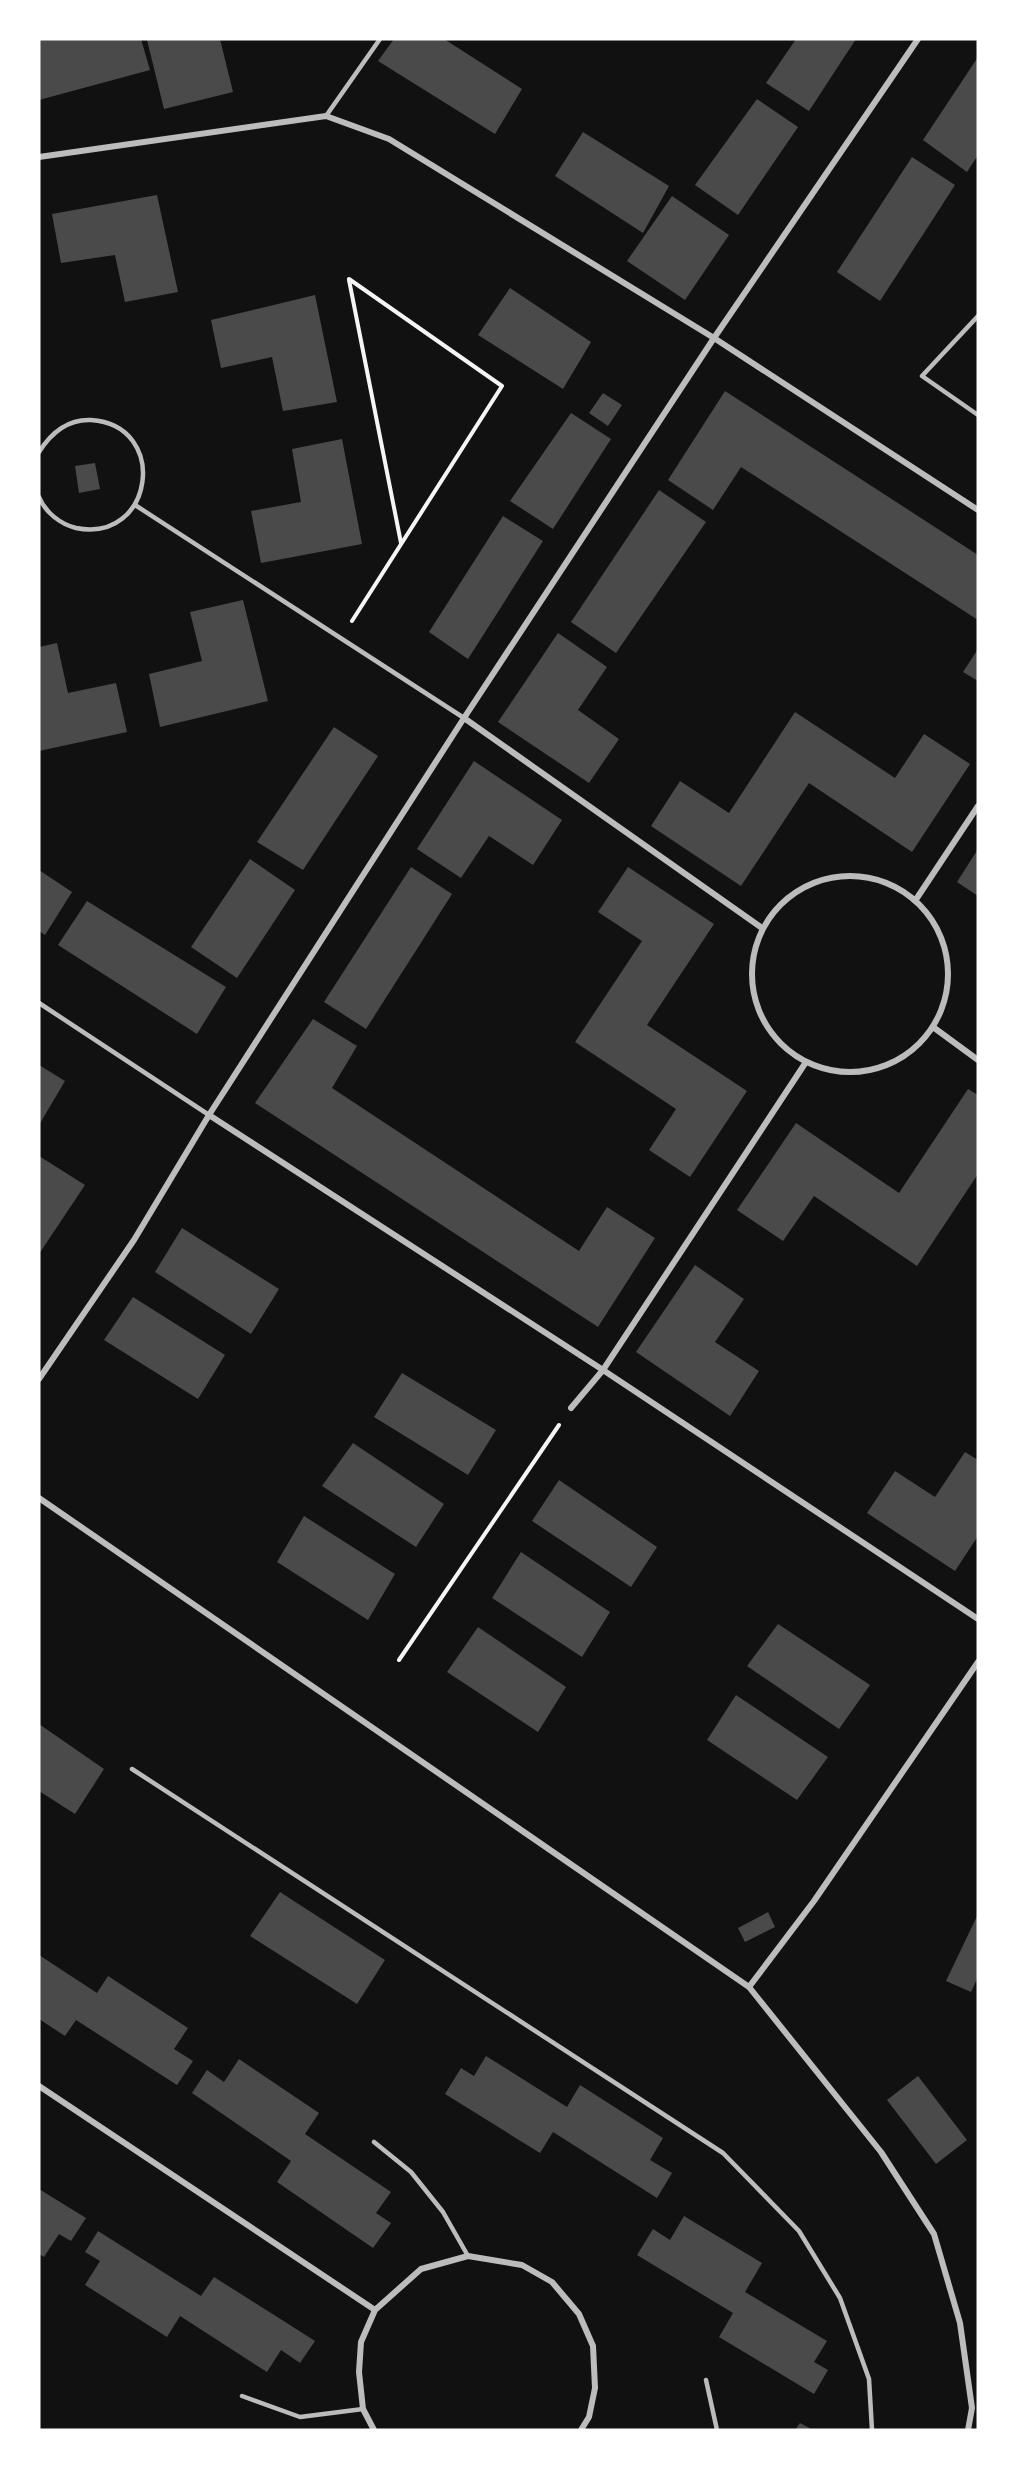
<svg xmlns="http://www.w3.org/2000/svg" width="1017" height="2469" viewBox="0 0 1017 2469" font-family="Cabin,sans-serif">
	<rect width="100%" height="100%" fill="#111"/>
	<!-- building -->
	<path fill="#4a4a4a" d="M39 39H141L150 70 39 100Z
		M152 39H220L233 92 164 109 147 40Z
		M394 39H444L522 89 495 134 378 61Z
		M796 39H856L809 111 766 83Z
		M978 57V155L967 172 923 140Z
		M757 99 798 127 738 215 695 185Z
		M583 132 669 186 643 233 555 176Z
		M912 157 955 185 880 301 837 272Z
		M157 195 178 292 125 302 115 255 61 263 52 214Z
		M672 196 729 235 685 300 627 261Z
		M510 288 591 342 563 389 478 335Z
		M315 295 337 402 283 411 272 357 221 368 211 320Z
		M725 391 978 555V620L741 467 713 510 668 480Z
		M603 393 622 405 608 426 589 413Z
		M571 413 611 439 553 529 510 501Z
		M342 439 362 544 261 563 251 511 301 502 292 449Z
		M95 463 100 489 79 493 75 466Z
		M659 490 706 522 616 653 571 622Z
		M503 516 543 541 468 659 429 632Z
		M243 600 268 701 160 727 149 674 202 661 190 612Z
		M558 633 607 667 578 710 619 739 589 783 498 722Z
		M57 643 68 693 116 683 127 732 39 751V647Z
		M978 649V681L963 672Z
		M795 712 895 778 924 734 970 764 912 852 809 783 741 886 651 826 680 781 729 813Z
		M334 727 378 756 303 870 257 842Z
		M474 761 562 820 533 865 489 836 461 878 417 849Z
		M978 849V896L957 882Z
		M250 859 295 890 237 978 191 947Z
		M411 867 452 894 366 1029 324 1002Z
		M628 867 714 924 647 1025 747 1091 690 1177 649 1150 676 1109 575 1042 642 941 598 912Z
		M39 870 72 892 45 935 39 931Z
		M87 901 226 987 197 1034 58 945Z
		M313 1019 357 1046 332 1088 579 1251 607 1207 655 1238 598 1327 255 1103Z
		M39 1065 65 1081 39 1125Z
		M968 1089 978 1095V1174L917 1266 814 1196 783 1241 737 1210 796 1123 899 1193Z
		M39 1156 85 1185 39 1254Z
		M182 1228 279 1289 251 1334 155 1272Z
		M695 1265 744 1299 715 1342 759 1371 730 1416 636 1352Z
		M133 1297 225 1355 198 1399 104 1340Z
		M402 1373 496 1430 468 1475 374 1417Z
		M353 1443 444 1504 416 1547 322 1486Z
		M965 1452 978 1460V1536L955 1571 867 1513 895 1471 935 1497Z
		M559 1480 657 1547 631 1587 532 1521Z
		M304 1516 395 1574 368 1620 277 1562Z
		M521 1552 610 1612 582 1657 492 1598Z
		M778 1624 870 1685 839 1729 747 1666Z
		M478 1627 566 1687 538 1732 447 1672Z
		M736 1695 828 1757 797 1800 707 1740Z
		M39 1724 104 1769 75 1814 39 1791Z
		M280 1892 385 1960 357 2004 250 1936Z
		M768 1912 775 1927 745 1942 738 1928Z
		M978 1914V1977L971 1992 946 1981Z
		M39 1955 97 1993 108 1976 188 2028 174 2049 193 2061 177 2085 76 2020 65 2036 39 2019Z
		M486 2056 567 2107 580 2085 663 2138 650 2160 672 2173 657 2198 553 2132 540 2153 445 2094 461 2068 474 2076Z
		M239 2059 319 2113 305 2134 391 2192 376 2213 391 2223 373 2248 277 2182 291 2161 192 2093 207 2070 224 2082Z
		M918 2076 967 2140 936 2164 887 2100Z
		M39 2189 86 2218 71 2241 59 2234 44 2257 39 2254Z
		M684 2216 762 2263 745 2292 827 2341 814 2362 828 2370 814 2394 719 2337 733 2313 637 2255 653 2229 670 2240Z
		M98 2231 201 2296 214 2277 315 2341 300 2363 281 2350 267 2372 180 2316 167 2337 85 2285 100 2261 85 2252Z
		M800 2423 813 2430H795Z"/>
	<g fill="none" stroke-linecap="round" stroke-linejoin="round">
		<!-- path -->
		<path stroke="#f5f5f5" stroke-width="4" d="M349 279 502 386 352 621
			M349 280 401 543
			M399 1660 559 1425"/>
		<!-- service -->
		<path stroke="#bcbcbc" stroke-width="4.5" d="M326 116 380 39
			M978 316 922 376 978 415
			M39 452C51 433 68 419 91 420 170 425 154 544 76 528 60 524 45 512 39 497
			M135 505 464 718
			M39 1003 209 1115
			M132 1769 723 2153 799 2231 840 2298 869 2379 872 2430
			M374 2142 411 2172 443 2212 468 2256
			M706 2380 717 2430
			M242 2396 300 2417 363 2409"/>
		<!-- minor -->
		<path stroke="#bcbcbc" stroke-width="6" d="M39 157 326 116 389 139 714 338 978 510
			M464 718 762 928
			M752 974a98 98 0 1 1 196 0a98 98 0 1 1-196 0Z
			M915 901 978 806
			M933 1027 978 1060
			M209 1115 603 1370 978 1619
			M39 1379 134 1240 209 1115 464 718 714 338 918 39
			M571 1408 603 1370 806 1062
			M39 1498 749 1987 881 2152 934 2234 960 2323 972 2408 968 2430
			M749 1987 814 1901 978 1662
			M39 2086 375 2310
			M374 2430 363 2409 359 2372 361 2342 375 2310 421 2269 468 2256 522 2265 552 2282 579 2314 593 2346 595 2388 589 2417 581 2430"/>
	</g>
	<!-- border -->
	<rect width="1017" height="2469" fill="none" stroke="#ffffff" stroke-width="81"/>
</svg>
